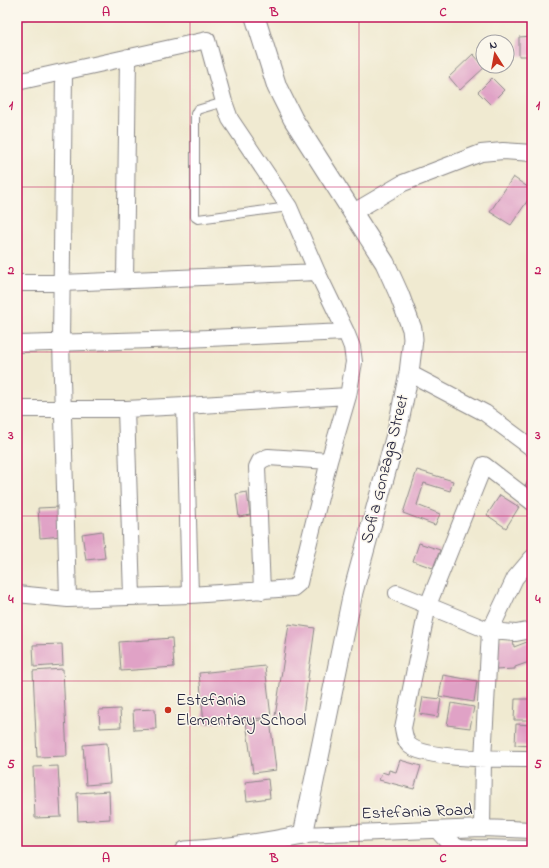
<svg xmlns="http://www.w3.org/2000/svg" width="549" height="868" viewBox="0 0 549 868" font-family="'Indie Flower',sans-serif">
	<rect width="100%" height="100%" fill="#fbf7ec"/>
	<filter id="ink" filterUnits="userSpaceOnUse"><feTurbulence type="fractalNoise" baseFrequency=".025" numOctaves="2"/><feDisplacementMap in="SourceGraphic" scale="8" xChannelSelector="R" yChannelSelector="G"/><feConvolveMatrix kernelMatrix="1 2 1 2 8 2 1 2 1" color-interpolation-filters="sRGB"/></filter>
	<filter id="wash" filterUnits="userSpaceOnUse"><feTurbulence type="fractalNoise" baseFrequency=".012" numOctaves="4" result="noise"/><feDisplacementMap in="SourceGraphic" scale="16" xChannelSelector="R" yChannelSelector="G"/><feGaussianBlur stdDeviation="0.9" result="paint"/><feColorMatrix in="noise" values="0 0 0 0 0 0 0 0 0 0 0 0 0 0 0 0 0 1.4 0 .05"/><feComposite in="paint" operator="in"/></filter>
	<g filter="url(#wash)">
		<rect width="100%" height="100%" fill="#f0ead1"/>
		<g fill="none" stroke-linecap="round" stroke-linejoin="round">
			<!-- stream -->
			<path stroke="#57a6d1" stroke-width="4.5" d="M17 18 26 17"/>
		</g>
		<g id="blocks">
			<!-- building -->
			<path fill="#e0a2c6" d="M532 36V56H519V37Z
				M473 54 485 67 460 90 449 77Z
				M492 78 504 90 490 104 478 92Z
				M513 177 532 190V194L511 225 490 212Z
				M417 470 453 481 450 491 424 483 417 505 440 514 435 525 403 513Z
				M532 477V491L525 485Z
				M247 492 250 515 239 517 236 494Z
				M500 495 519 507 506 528 487 515Z
				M60 507 62 536 40 538 38 508Z
				M102 531 105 558 86 560 82 534Z
				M419 543 440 550 433 568 413 561Z
				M289 624 315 628 302 721 275 717Z
				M172 638 174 667 121 671 119 642Z
				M513 638 514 647 532 640V661L515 667V669L495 670 493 640Z
				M62 644 63 665 34 667 33 645Z
				M265 666 271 717 204 724 199 673Z
				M63 669 67 756 37 757 33 671Z
				M443 675 477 681 474 702 439 696Z
				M423 697 441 699 438 717 420 714Z
				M515 699H532V720H514Z
				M451 703 474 707 470 728 447 725Z
				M120 709 121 727 100 728 99 710Z
				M155 709 156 729 134 730 133 710Z
				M270 719 276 770 253 773 246 722Z
				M516 724 532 725V746L515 745Z
				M107 743 110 783 86 785 83 745Z
				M400 760 421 766 414 789 379 780 382 772 388 774 389 770 396 772Z
				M58 766 61 817 35 818 33 767Z
				M268 779 270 798 247 801 245 782Z
				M109 791 110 819 78 821 77 793Z"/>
		</g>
	</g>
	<g filter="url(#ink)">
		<use href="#blocks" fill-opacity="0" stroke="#898686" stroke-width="1"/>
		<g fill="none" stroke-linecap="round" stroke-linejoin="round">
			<!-- service casing -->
			<g stroke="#898686" stroke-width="10">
				<path id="service" d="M224 102 197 110 195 114V217L198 219 289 207"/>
			</g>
			<!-- minor casing -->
			<g stroke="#898686" stroke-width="18">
				<path id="minor" d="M64 72 61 342 68 599
					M17 82 207 40 224 102 230 119 289 207 317 272 346 332 352 347 354 362 348 396 329 461 301 574 299 583 293 588 190 595 68 599 17 594
					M352 213 403 183 481 153 503 151 532 153
					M125 280 128 57
					M17 283H62L317 272
					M17 344 185 339 346 332
					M409 373 485 413 532 448
					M185 406 190 595
					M17 409H126L185 406 348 396
					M126 409 132 596
					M532 502 484 465 428 605 403 728C404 734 405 741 409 745 424 760 509 759 532 759
					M262 591 257 467 260 461 268 457 329 461
					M397 593 490 631 516 633 532 630
					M482 828 483 759 490 631 515 578 532 558
					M437 830 447 841 460 847 475 848 532 849
					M303 835 482 828 532 830"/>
			</g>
			<!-- tertiary casing -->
			<g stroke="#898686" stroke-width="21">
				<path id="tertiary" d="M184 851C224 849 264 843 303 835L353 592 397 431 409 373 413 339 412 329 399 294 385 263 293 119 277 87 255 17"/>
			</g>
			<!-- service -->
			<use href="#service" stroke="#fff" stroke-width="8"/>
			<!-- minor -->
			<use href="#minor" stroke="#fff" stroke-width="16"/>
			<!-- tertiary -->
			<use href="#tertiary" stroke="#fff" stroke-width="19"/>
		</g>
	</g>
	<!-- grid -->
	<path fill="none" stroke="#c2185b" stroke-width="1" stroke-opacity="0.55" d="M190 17V851M359 17V851M17 187H532M17 352H532M17 516H532M17 681H532"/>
	<!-- markers -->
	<circle fill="#c8321e" stroke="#fbf7ec" stroke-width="1.5" cx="168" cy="710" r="4"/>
	<g text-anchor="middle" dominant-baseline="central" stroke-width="3" stroke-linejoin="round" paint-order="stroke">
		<!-- street labels -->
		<g font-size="17" fill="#22223b" stroke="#fbf7ec">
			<text transform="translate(385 469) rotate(-76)">Sofia Gonzaga Street</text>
			<text transform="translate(417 812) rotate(-2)">Estefania Road</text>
		</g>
		<!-- poi labels -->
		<g font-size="17" fill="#22223b" stroke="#fbf7ec" text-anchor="start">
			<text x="176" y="700">Estefania<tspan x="176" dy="20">Elementary School</tspan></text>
		</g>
	</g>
	<!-- margin -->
	<rect width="549" height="868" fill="none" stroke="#fbf7ec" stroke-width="44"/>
	<!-- north arrow -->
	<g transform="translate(495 54) rotate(349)"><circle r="19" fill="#fbf7ec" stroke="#a4a2a5"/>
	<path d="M0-3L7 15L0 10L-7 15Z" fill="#c8321e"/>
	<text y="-6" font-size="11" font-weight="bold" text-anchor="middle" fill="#22223b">N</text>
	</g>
	<rect x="22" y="22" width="505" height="824" fill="none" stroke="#c2185b" stroke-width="1.5"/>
	<g font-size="13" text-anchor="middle" font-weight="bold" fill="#c2185b">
		<text x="106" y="16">A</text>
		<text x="274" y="16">B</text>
		<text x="443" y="16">C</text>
		<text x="11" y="109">1</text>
		<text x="538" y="109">1</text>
		<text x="11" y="274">2</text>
		<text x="538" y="274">2</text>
		<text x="11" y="439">3</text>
		<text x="538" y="439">3</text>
		<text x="11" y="603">4</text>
		<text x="538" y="603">4</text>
		<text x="11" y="768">5</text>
		<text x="538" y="768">5</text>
		<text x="106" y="862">A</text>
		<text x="274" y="862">B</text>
		<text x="443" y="862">C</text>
	</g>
</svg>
